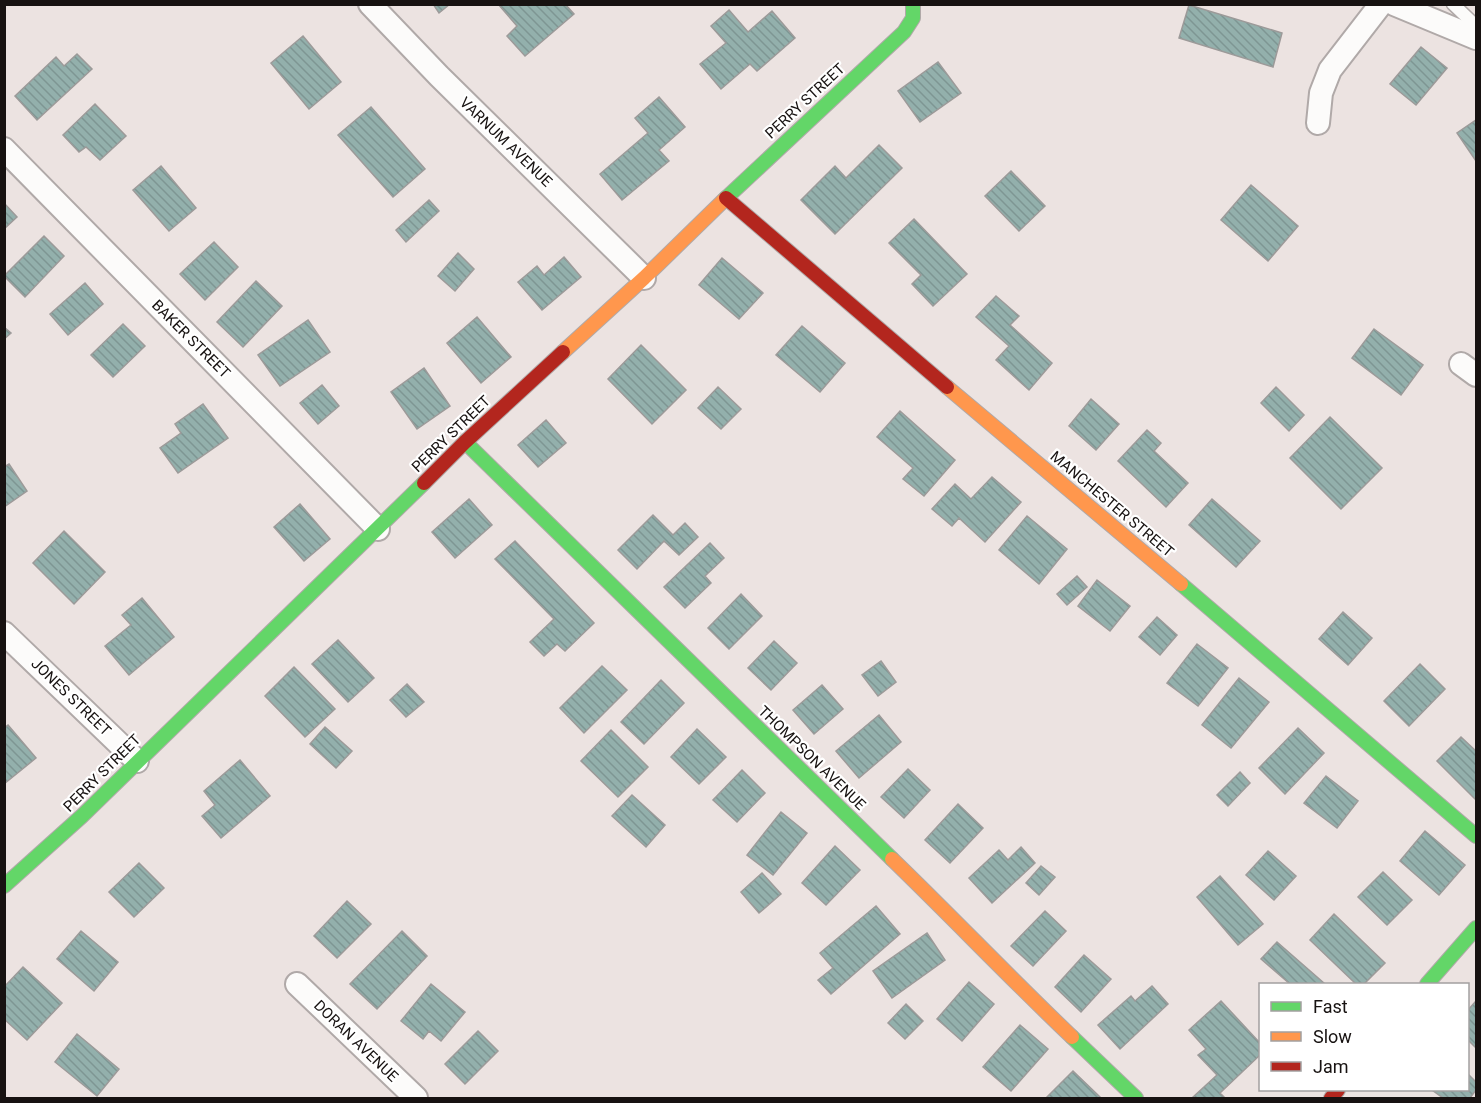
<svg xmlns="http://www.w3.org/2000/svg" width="1481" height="1103" viewBox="0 0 1481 1103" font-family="Roboto,sans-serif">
	<defs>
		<pattern id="building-back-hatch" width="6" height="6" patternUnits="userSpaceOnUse" patternTransform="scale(1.5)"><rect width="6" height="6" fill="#93b0ac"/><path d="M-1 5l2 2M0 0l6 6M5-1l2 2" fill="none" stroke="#7e9693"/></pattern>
	</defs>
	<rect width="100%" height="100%" fill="#ece3e1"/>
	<!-- building -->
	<path fill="url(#building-back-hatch)" stroke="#9c9a99" stroke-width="1.5" d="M433 4H450L439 13Z
		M498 4H565L574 14 525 56 507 36 517 26Z
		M1189 5 1282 33 1273 67 1179 38Z
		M729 10 748 32 772 11 795 38 757 71 750 64 721 89 700 64 726 43 711 26Z
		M303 36 341 82 309 109 271 63Z
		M1421 47 1447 68 1416 105 1390 84Z
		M77 54 92 69 37 120 15 96 56 57 64 66Z
		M938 62 961 93 920 122 898 91Z
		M659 97 685 127 659 150 669 161 622 200 600 174 648 133 635 118Z
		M95 104 126 136 100 160 86 147 79 152 63 135Z
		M371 107 425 169 393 197 338 135Z
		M1476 120V161L1457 133Z
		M879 145 902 168 835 234 801 200 835 166 846 178Z
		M161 166 196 208 169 231 133 190Z
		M1011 171 1045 206 1019 231 985 196Z
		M1251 185 1298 226 1268 261 1221 220Z
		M429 200 439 211 406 242 396 230Z
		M4 203 17 217 4 229Z
		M914 219 967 274 933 306 912 284 921 275 889 243Z
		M44 236 64 256 25 297 4 276Z
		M214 242 238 267 205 300 180 274Z
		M458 253 474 269 455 291 438 276Z
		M564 257 581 277 542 310 518 282 537 266 544 275Z
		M722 258 763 293 739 319 699 285Z
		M256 281 282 306 243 347 217 322Z
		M85 283 103 304 68 335 50 314Z
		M996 296 1019 316 1010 325 1052 363 1029 390 996 360 1009 346 976 317Z
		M477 317 511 357 481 383 447 343Z
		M308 320 330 352 280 386 258 355Z
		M123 324 145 346 113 377 91 355Z
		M802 326 845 363 820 392 776 355Z
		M4 327 11 333 4 339Z
		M1374 329 1423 365 1401 395 1352 358Z
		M641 345 686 390 652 424 608 379Z
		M424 368 450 406 417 429 391 392Z
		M322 385 339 406 318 424 300 403Z
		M718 387 741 409 721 429 698 408Z
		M1276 387 1304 415 1289 431 1261 403Z
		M1091 399 1119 424 1096 450 1069 426Z
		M203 404 228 438 178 473 160 448 181 433 175 424Z
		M900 411 955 460 924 496 903 479 913 468 877 437Z
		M1330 417 1382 468 1341 509 1290 458Z
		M546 420 566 443 538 467 518 445Z
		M1147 430 1161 443 1154 451 1188 483 1166 507 1118 461Z
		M9 464 27 491 4 507V467Z
		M992 477 1021 502 985 542 959 518 952 526 932 509 955 484 971 499Z
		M469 499 492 525 455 558 432 532Z
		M1212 499 1260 541 1236 567 1189 525Z
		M300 504 330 539 304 561 274 527Z
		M653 515 673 535 685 523 698 537 679 555 664 541 637 569 618 550Z
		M1027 516 1067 549 1039 584 999 550Z
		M64 531 105 572 74 604 33 563Z
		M515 541 594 623 565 651 557 644 544 656 530 642 554 619 495 559Z
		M710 543 724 558 705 576 711 583 685 608 664 587Z
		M1077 576 1087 587 1067 605 1057 594Z
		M1097 580 1130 606 1110 631 1078 606Z
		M741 594 762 616 729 649 708 628Z
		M142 598 174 637 129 675 105 646 131 625 122 615Z
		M1343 612 1372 638 1348 665 1319 639Z
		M1157 617 1177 635 1160 655 1139 637Z
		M338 640 374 678 348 702 312 664Z
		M774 641 797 663 771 690 748 668Z
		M1197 644 1228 668 1198 706 1167 683Z
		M881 661 896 682 878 696 862 675Z
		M1420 664 1445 689 1409 726 1384 701Z
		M602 666 627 690 584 733 560 708Z
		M294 667 335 709 305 737 265 696Z
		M1239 678 1269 702 1231 748 1202 725Z
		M661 680 684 703 644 744 621 722Z
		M407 684 424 702 406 717 390 700Z
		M822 685 843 709 814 734 793 710Z
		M879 715 901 742 859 778 836 751Z
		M8 725 36 758 4 784V728Z
		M325 727 352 751 336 768 310 744Z
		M1298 728 1324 753 1285 794 1259 768Z
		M697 729 726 757 699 784 671 757Z
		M611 730 648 767 618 797 581 761Z
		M1461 737 1476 751V800L1437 761Z
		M240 760 270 796 221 838 202 816 215 805 204 791Z
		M908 769 930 790 904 818 881 797Z
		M742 770 765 793 737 822 713 800Z
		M1240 772 1250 783 1228 806 1217 795Z
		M1326 776 1358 801 1337 828 1304 803Z
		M632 795 665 825 646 847 612 816Z
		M958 804 983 828 950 863 925 840Z
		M781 812 807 833 773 875 747 855Z
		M1425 831 1465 865 1439 895 1400 861Z
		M835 846 860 870 826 905 802 883Z
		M1021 847 1035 863 992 903 969 878 999 850 1008 860Z
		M1268 851 1296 876 1274 900 1246 875Z
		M139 863 164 888 134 917 109 892Z
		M1041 866 1055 877 1039 895 1026 883Z
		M1383 872 1412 900 1387 925 1358 897Z
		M762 873 781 894 759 913 741 892Z
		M1220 876 1263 924 1238 945 1197 897Z
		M347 901 371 924 337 958 314 936Z
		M876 906 900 934 831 994 818 980 833 968 820 953Z
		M1045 911 1066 931 1033 966 1011 946Z
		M1334 914 1385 963 1364 984H1356L1310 940Z
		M81 931 118 962 94 991 57 959Z
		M402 931 427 956 377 1009 350 984Z
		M927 933 945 960 892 998 873 971Z
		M1277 942 1325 984H1290L1261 959Z
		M1084 955 1111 979 1081 1012 1055 987Z
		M23 967 62 1003 27 1040 4 1019V987Z
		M969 982 994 1004 962 1041 937 1019Z
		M431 984 465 1012 441 1041 429 1031 423 1039 401 1021Z
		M1152 986 1168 1004 1120 1049 1098 1025 1131 996 1135 1001Z
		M1221 1001 1260 1043V1055L1220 1093 1225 1098H1192L1217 1075 1198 1055 1206 1049 1189 1030Z
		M1475 1002 1476 1003V1048L1468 1040V1010Z
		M906 1004 923 1021 905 1039 888 1023Z
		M1020 1025 1048 1049 1011 1091 983 1067Z
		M478 1031 498 1051 465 1084 445 1064Z
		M77 1034 119 1069 97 1096 55 1062Z
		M1073 1071 1100 1097 1099 1098H1046Z
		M1468 1074 1476 1082V1090L1470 1098H1443L1432 1090H1468Z"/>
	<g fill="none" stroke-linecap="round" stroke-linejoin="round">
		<!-- lane casing -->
		<g stroke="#b0a9a8" stroke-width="15">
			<path id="lane" d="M1453 4 1476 26"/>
		</g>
		<!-- street casing -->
		<g stroke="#b0a9a8" stroke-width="26">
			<path id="street" d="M370 4 439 76 644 278
				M1394 4 1476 38
				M1318 123 1321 93 1330 70 1381 4
				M4 149 378 529
				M1461 364 1476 375
				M4 633 137 761
				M297 984 416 1098"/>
		</g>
		<!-- fast casing -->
		<g stroke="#b0a9a8" stroke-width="16">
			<path id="fast" d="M724 200 904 32 913 18V4
				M465 442 892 859
				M1181 584 1476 836
				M4 886 82 816 424 483
				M1427 984 1476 928
				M1072 1037 1136 1098"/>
		</g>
		<!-- slow casing -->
		<g stroke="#b0a9a8" stroke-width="16">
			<path id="slow" d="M563 352 644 278 724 200
				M947 387 1181 584
				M892 859C953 918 1011 979 1072 1037"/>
		</g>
		<!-- jam casing -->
		<g stroke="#b0a9a8" stroke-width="16">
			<path id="jam" d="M726 198 947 387
				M424 483 465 442 563 352
				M1331 1098 1338 1090"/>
		</g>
		<!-- lane -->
		<use href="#lane" stroke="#fcfbfa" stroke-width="12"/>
		<!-- street -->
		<use href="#street" stroke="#fcfbfa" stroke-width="22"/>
		<!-- fast -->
		<use href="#fast" stroke="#63d668" stroke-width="14"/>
		<!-- slow -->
		<use href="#slow" stroke="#ff974d" stroke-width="14"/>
		<!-- jam -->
		<use href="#jam" stroke="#b3261e" stroke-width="14"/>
	</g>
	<g text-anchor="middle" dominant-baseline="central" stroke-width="4.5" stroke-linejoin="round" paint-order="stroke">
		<!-- street labels -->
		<g font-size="15" fill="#171211" stroke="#fff">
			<text transform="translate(805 101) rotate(-43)">PERRY STREET</text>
			<text transform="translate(506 142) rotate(44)">VARNUM AVENUE</text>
			<text transform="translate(191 339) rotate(45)">BAKER STREET</text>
			<text transform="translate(451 434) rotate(-44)">PERRY STREET</text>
			<text transform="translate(1112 504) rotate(40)">MANCHESTER STREET</text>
			<text transform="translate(71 697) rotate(44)">JONES STREET</text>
			<text transform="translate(812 758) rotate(44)">THOMPSON AVENUE</text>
			<text transform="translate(102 773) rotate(-45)">PERRY STREET</text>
			<text transform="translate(356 1041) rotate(44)">DORAN AVENUE</text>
		</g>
	</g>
	<!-- border -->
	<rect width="1481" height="1103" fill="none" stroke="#171211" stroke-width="12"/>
	<!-- legend -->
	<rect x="1259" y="983" width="210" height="108" fill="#ffffff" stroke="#a2a0a0" stroke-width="1.5"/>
	<rect x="1271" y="1002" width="30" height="9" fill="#63d668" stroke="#a2a0a0" stroke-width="1.5"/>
	<text x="1313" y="1013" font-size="18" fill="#171211">Fast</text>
	<rect x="1271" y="1032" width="30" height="9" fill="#ff974d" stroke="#a2a0a0" stroke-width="1.5"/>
	<text x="1313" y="1043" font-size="18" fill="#171211">Slow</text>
	<rect x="1271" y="1062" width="30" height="9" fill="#b3261e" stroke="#a2a0a0" stroke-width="1.5"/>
	<text x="1313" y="1073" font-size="18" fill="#171211">Jam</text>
</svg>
